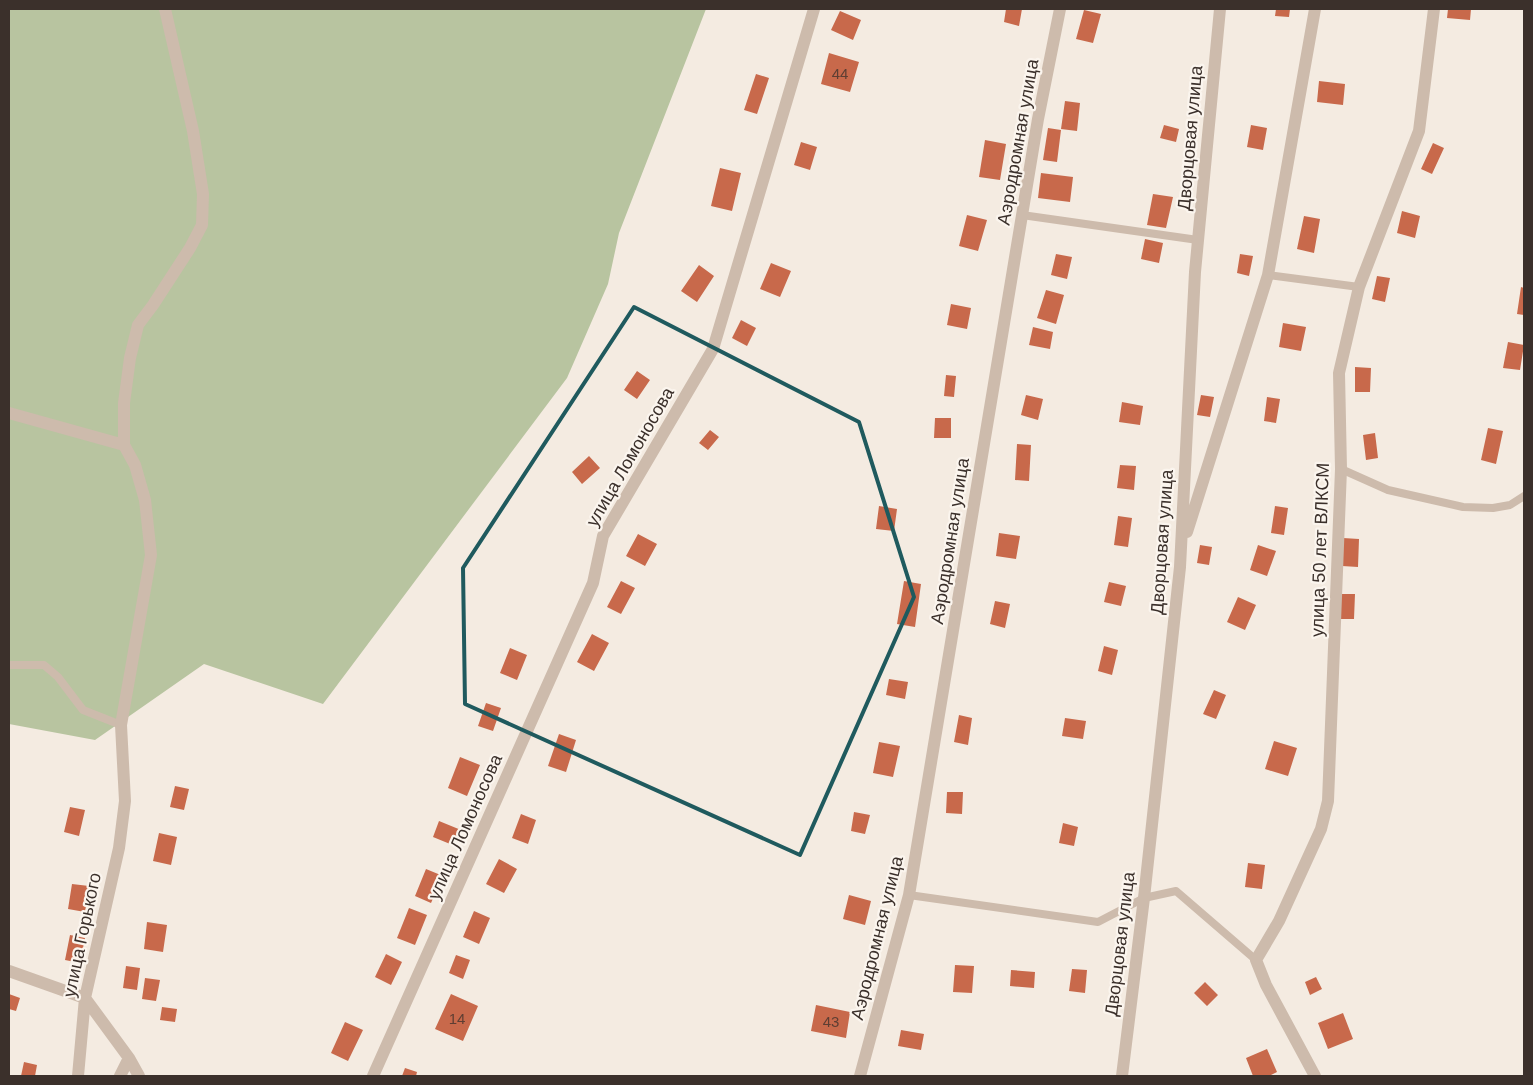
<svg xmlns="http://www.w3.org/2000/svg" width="1533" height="1085" viewBox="0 0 1533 1085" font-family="Helvetica,sans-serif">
	<rect width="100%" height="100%" fill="#f4ebe1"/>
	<!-- green -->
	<path fill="#b8c4a0" d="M9 9H706L619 233 608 284 567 378 323 704 204 664 95 740 9 724Z"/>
	<!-- building -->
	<path fill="#c8694b" d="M1006 9H1022L1019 26 1004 22Z
		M1276 9H1290L1289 17 1275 16Z
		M1448 9H1471L1470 20 1447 18Z
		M1084 10 1101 14 1093 43 1076 39Z
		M840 11 861 20 853 40 831 30Z
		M829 53 859 62 850 92 821 84Z
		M756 74 769 78 757 114 744 110Z
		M1319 81 1345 84 1343 105 1317 102Z
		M1065 101 1080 103 1077 131 1061 129Z
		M1164 125 1179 129 1176 142 1160 138Z
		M1251 125 1267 128 1263 150 1247 147Z
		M1048 128 1061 130 1057 162 1043 160Z
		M985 140 1006 144 1000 180 979 177Z
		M801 142 817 147 810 170 794 165Z
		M1433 143 1444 148 1432 174 1421 169Z
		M720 168 741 173 732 211 711 206Z
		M1041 173 1073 177 1070 202 1038 198Z
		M1153 194 1173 197 1166 228 1147 225Z
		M1402 211 1420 216 1415 238 1397 233Z
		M967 215 987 220 978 251 959 246Z
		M1304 216 1320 219 1314 253 1297 249Z
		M1145 239 1163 243 1159 263 1141 259Z
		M1056 254 1072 257 1067 279 1051 275Z
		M1240 254 1253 256 1249 276 1237 273Z
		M771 263 791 271 780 297 760 289Z
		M699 265 714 276 697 302 681 291Z
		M1377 276 1390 278 1385 302 1372 299Z
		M1521 287 1524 288V315L1517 314Z
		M1046 290 1064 295 1056 324 1037 318Z
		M951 304 971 308 967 329 947 325Z
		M741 320 756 328 747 346 732 338Z
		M1283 323 1306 327 1301 351 1279 347Z
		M1033 327 1053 332 1050 349 1029 345Z
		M1508 342 1524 345 1520 370 1503 368Z
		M1355 367 1371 368 1370 392H1355Z
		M637 371 650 380 637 399 624 390Z
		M946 375 956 376 954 397 944 396Z
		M1026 395 1043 399 1038 420 1021 415Z
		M1201 395 1214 397 1210 417 1197 415Z
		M1267 397 1280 399 1276 423 1264 421Z
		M1122 402 1143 406 1140 425 1119 422Z
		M935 418H951V438H934Z
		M1488 428 1503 431 1496 464 1481 460Z
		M710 430 719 437 708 450 699 443Z
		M1375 433 1378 458 1366 460 1363 435Z
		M1017 444 1031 445 1029 481 1015 480Z
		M589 456 600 468 582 484 572 472Z
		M1120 465 1136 466 1134 490 1117 488Z
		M879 506 897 509 894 531 876 529Z
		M1275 506 1288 508 1284 535 1271 533Z
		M1118 516 1132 518 1128 547 1114 545Z
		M999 533 1020 536 1016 559 996 556Z
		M638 534 657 544 645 566 626 556Z
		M1343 538 1359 539 1358 567 1342 566Z
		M1200 545 1212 547 1209 565 1197 563Z
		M1258 545 1276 551 1267 576 1250 570Z
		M621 581 635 588 621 614 607 607Z
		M904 581 921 584 915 627 897 624Z
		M1109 582 1126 586 1121 606 1104 602Z
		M1339 594H1355L1354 619H1338Z
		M1238 597 1256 605 1245 630 1227 622Z
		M995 601 1010 604 1005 628 990 624Z
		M592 634 609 643 594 671 577 662Z
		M1104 646 1118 650 1112 675 1098 671Z
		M510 648 527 655 517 680 500 673Z
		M889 679 908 682 905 699 886 695Z
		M1214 690 1226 695 1216 719 1203 714Z
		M486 703 501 708 493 731 478 726Z
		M959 715 972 718 968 745 954 742Z
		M1065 718 1086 721 1083 739 1062 736Z
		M559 734 576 740 566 772 548 766Z
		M1274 741 1297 748 1288 776 1265 769Z
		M879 742 900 746 893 777 873 773Z
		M460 757 480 765 467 796 448 788Z
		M175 786 189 789 184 810 170 807Z
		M947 792H963L962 814 946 813Z
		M70 807 85 810 79 836 64 832Z
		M854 812 870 815 865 834 851 831Z
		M521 814 536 820 528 844 512 838Z
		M439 821 461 830 455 846 433 837Z
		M1063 823 1078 827 1074 846 1059 843Z
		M159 833 177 837 171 865 153 861Z
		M499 859 517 869 504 893 486 884Z
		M1248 863 1265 865 1262 889 1245 887Z
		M426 869 443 876 431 903 415 896Z
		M72 884 89 886 85 912 68 909Z
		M849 895 871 901 865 925 843 919Z
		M409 908 427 915 415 945 397 938Z
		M474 911 490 918 479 944 463 937Z
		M147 922 167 925 163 952 144 949Z
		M70 935 85 938 80 963 65 960Z
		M386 954 402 962 391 985 375 977Z
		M456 955 470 960 463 979 449 973Z
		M955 965 974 966 972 993 953 992Z
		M126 966 140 968 137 990 123 988Z
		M1072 969 1087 970 1085 993 1069 991Z
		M1011 970 1035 972 1034 988 1010 986Z
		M1316 977 1322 989 1310 995 1305 982Z
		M145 978 160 980 156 1001 142 999Z
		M1205 982 1218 995 1207 1006 1194 993Z
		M9 994 20 998 16 1011 9 1009Z
		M451 994 478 1006 463 1041 435 1029Z
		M816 1005 850 1012 846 1038 811 1031Z
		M162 1007 177 1009 175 1022 160 1020Z
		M1343 1013 1353 1039 1328 1049 1318 1023Z
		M345 1022 363 1030 348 1061 331 1053Z
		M901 1030 924 1034 921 1050 898 1046Z
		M1267 1049 1277 1072 1269 1076H1253L1246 1058Z
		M24 1062 37 1065 35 1076H21Z
		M405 1068 417 1072 416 1076H402Z"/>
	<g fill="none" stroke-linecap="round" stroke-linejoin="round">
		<!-- lane -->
		<path stroke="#cdbbac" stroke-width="8" d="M1022 215 1198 240
			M1268 275 1359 287
			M1341 469 1388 490 1463 507 1493 508 1510 505 1524 496
			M9 665H44L58 677 83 710 121 725
			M909 895 1098 922 1144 898 1176 891 1256 960"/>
		<!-- street -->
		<path stroke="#cdbbac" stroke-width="12" d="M9 413 124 445 135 465 145 500 151 555 121 725 125 801 119 848 85 998 78 1076
			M124 445V403L130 358 138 325 153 305 190 248 202 225 203 194 193 131 165 9
			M1187 532 1268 275 1315 9
			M9 971 85 998
			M85 998 129 1058 139 1076
			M120 1076 129 1058
			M373 1076 593 583 603 536 713 349 814 9
			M860 1076 909 895 1038 119 1060 9
			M1122 1076 1144 898 1180 567 1195 272 1220 9
			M1315 1076 1266 985 1256 960 1279 921 1321 829 1328 801 1341 469 1339 373 1359 287 1419 131 1434 9"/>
	</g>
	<!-- marked area -->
	<path fill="none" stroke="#1f5a5e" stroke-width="4" stroke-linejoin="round" d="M634 307 859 422 914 597 800 855 465 704 463 568Z"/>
	<g text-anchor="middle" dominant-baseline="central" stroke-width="4.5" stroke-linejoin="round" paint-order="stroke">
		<!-- number labels -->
		<g font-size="15" fill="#5e3e33">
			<text x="840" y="73">44</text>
			<text x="457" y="1018">14</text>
			<text x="831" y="1021">43</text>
		</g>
		<!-- street labels -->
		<g font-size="18" fill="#3b302b" stroke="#fbf5ee">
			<text transform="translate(1190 138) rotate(-85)">Дворцовая улица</text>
			<text transform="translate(1018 142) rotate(-80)">Аэродромная улица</text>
			<text transform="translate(630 457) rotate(-60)">улица Ломоносова</text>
			<text transform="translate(950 541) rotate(-81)">Аэродромная улица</text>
			<text transform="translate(1162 542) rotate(-86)">Дворцовая улица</text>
			<text transform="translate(1320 550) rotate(-88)">улица 50 лет ВЛКСМ</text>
			<text transform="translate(465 827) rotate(-66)">улица Ломоносова</text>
			<text transform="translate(82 935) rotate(-78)">улица Горького</text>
			<text transform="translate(877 938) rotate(-76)">Аэродромная улица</text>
			<text transform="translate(1120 944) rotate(-83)">Дворцовая улица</text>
		</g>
	</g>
	<!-- border -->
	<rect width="1533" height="1085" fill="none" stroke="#3b302b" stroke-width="20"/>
</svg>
